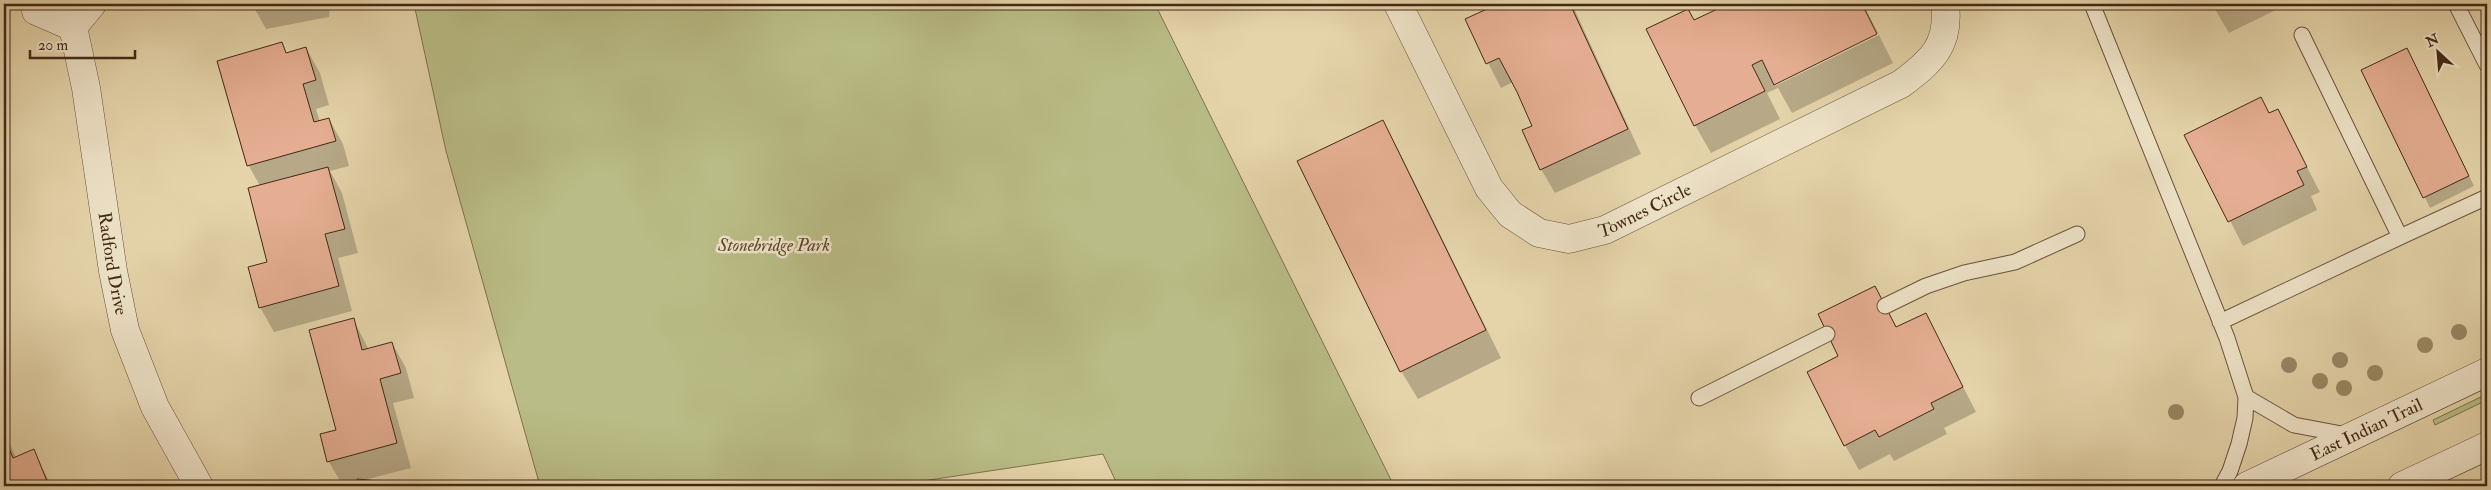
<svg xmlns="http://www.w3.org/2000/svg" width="2491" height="490" viewBox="0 0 2491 490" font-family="'IM FELL Double Pica',serif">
	<rect width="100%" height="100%" fill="#e5d4aa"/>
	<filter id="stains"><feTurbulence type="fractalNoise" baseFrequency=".004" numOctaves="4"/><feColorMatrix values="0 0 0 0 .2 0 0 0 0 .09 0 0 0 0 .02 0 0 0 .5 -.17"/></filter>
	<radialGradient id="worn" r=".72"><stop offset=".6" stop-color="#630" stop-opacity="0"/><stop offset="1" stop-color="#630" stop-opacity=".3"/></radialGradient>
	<!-- green -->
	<path fill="#b9bc86" stroke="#7e724e" d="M414 4H1155L1394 486H1118L1103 454 889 486H540L446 151Z
		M2487 394V400L2435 425 2433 420Z"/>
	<!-- shadow -->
	<path fill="#0003" d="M252 4H330L329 17 266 29Z
		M1501 4H1572L1641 154 1555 193 1541 169 1534 126 1513 82 1501 88 1466 20Z
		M1731 4H1863L1878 33 1775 84V86L1879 35 1893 63 1792 113 1778 88 1767 93 1780 119 1711 153 1695 125 1694 22Z
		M2212 4H2288L2229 33Z
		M282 44 287 54 306 48 320 73 329 105 316 109 320 122 329 119 343 144 349 166 330 171 342 193 358 253 338 258 352 311 274 332 260 307 269 263 260 186 249 166 219 62Z
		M2412 59 2474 186 2430 208 2363 71Z
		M2277 110 2320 192 2311 196 2317 210 2243 246 2186 135Z
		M1382 121 1398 149 1501 358 1418 399 1401 371Z
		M1875 287 1897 328 1926 314 1976 412 1944 428 1947 434 1894 461 1890 454 1859 470 1845 445 1840 357Z
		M353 319 369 350 392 343 406 368 414 398 393 403 411 468 364 480 413 486H358V482L343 486 329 462 338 431Z
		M4 429 16 458 33 451 52 486H4Z"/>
	<!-- building -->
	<path fill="#e5ae92" stroke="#432817" d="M1498 4H1570L1628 129 1540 170 1522 130 1532 126 1517 92 1499 58 1486 64 1465 19Z
		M1728 4H1862L1877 34 1774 85 1762 60 1752 65 1765 91 1694 126 1646 29 1688 9 1694 20Z
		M282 42 286 53 306 47 316 80 303 84 314 122 329 118 336 141 247 166 217 61Z
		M2407 48 2469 176 2423 198 2361 70Z
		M2261 97 2269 113 2278 109 2307 167 2297 171 2304 185 2228 222 2184 135Z
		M1383 120 1486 330 1400 372 1297 161Z
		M328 167 345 229 325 234 339 286 259 308 248 267 267 262 248 188Z
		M1875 286 1896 327 1926 313 1963 387 1931 403 1934 409 1879 437 1875 430 1844 446 1807 372 1838 356 1818 314Z
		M354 318 362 350 392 342 401 373 380 379 397 443 327 462 320 434 336 430 309 330Z
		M4 436 13 458 34 449 49 486H4Z
		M357 479 413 484 414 486H356Z"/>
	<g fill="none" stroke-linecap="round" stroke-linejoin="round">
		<!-- service casing -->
		<g stroke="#6c533c" stroke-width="17">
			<path id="service" d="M2092 4 2227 338 2246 397 2245 418 2239 444 2230 471 2222 486
				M2456 4 2487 65
				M2400 237 2487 197
				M1885 306 1926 286 1964 273 2015 262 2077 234
				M2220 322 2400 237 2302 35
				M2246 397 2294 425 2347 435
				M1699 398 1827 334"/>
		</g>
		<!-- minor casing -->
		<g stroke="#6c533c" stroke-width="29">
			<g id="minor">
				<path d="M35 4 36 11 73 27"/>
				<path id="s1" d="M1398 4 1489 188 1510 214 1539 233 1569 239 1605 230 1901 84C1932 61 1950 45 1945 4"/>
				<path id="s2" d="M73 27 86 88 113 271 125 330 155 407 199 486"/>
				<path d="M73 27 92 4"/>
			</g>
		</g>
		<!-- secondary casing -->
		<g stroke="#432817" stroke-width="29">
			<g id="secondary">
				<path id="s3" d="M2247 486 2487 372"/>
				<path d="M2402 486 2487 446"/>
			</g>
		</g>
		<!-- service -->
		<use href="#service" stroke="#eee3c8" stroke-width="15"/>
		<!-- minor -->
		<use href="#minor" stroke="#eee3c8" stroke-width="28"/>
		<!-- secondary -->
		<use href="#secondary" stroke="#eee3c8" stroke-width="28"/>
	</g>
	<!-- trees -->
	<g fill="#998665">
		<circle cx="2459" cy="332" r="8"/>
		<circle cx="2425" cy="345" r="8"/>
		<circle cx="2340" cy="360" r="8"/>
		<circle cx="2289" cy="365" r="8"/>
		<circle cx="2375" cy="373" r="8"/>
		<circle cx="2320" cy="381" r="8"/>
		<circle cx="2344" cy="388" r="8"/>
		<circle cx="2176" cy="412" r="8"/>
	</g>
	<g text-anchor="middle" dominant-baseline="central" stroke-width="5" stroke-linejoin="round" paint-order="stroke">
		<!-- street labels -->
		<g font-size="18" fill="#432817" stroke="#eee3c8">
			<text stroke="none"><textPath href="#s1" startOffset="385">Townes Circle</textPath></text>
			<text stroke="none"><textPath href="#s2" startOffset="240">Radford Drive</textPath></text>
			<text stroke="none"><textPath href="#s3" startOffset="132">East Indian Trail</textPath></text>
		</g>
		<!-- park labels -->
		<g font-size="18" font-style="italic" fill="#5b462d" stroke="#eee3c8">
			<text x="774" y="245">Stonebridge Park</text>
		</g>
	</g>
	<!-- margin -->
	<rect width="2491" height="490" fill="none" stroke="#e5d4aa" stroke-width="20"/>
	<rect x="5" y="5" width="2481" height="480" fill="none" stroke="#432817" stroke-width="2.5"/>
	<rect x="10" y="10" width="2471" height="470" fill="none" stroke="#432817"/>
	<!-- north arrow -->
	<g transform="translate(2438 52) rotate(334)" stroke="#eee3c8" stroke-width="4" paint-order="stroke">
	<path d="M0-4L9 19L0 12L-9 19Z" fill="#432817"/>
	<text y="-8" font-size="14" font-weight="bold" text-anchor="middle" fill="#432817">N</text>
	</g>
	<!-- scale -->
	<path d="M30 50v8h105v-8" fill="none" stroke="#432817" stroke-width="2.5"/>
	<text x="38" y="50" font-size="15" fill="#432817" stroke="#eee3c8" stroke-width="4" paint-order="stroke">20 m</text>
	<rect width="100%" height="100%" filter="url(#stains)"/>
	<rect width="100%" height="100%" fill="url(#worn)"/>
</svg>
